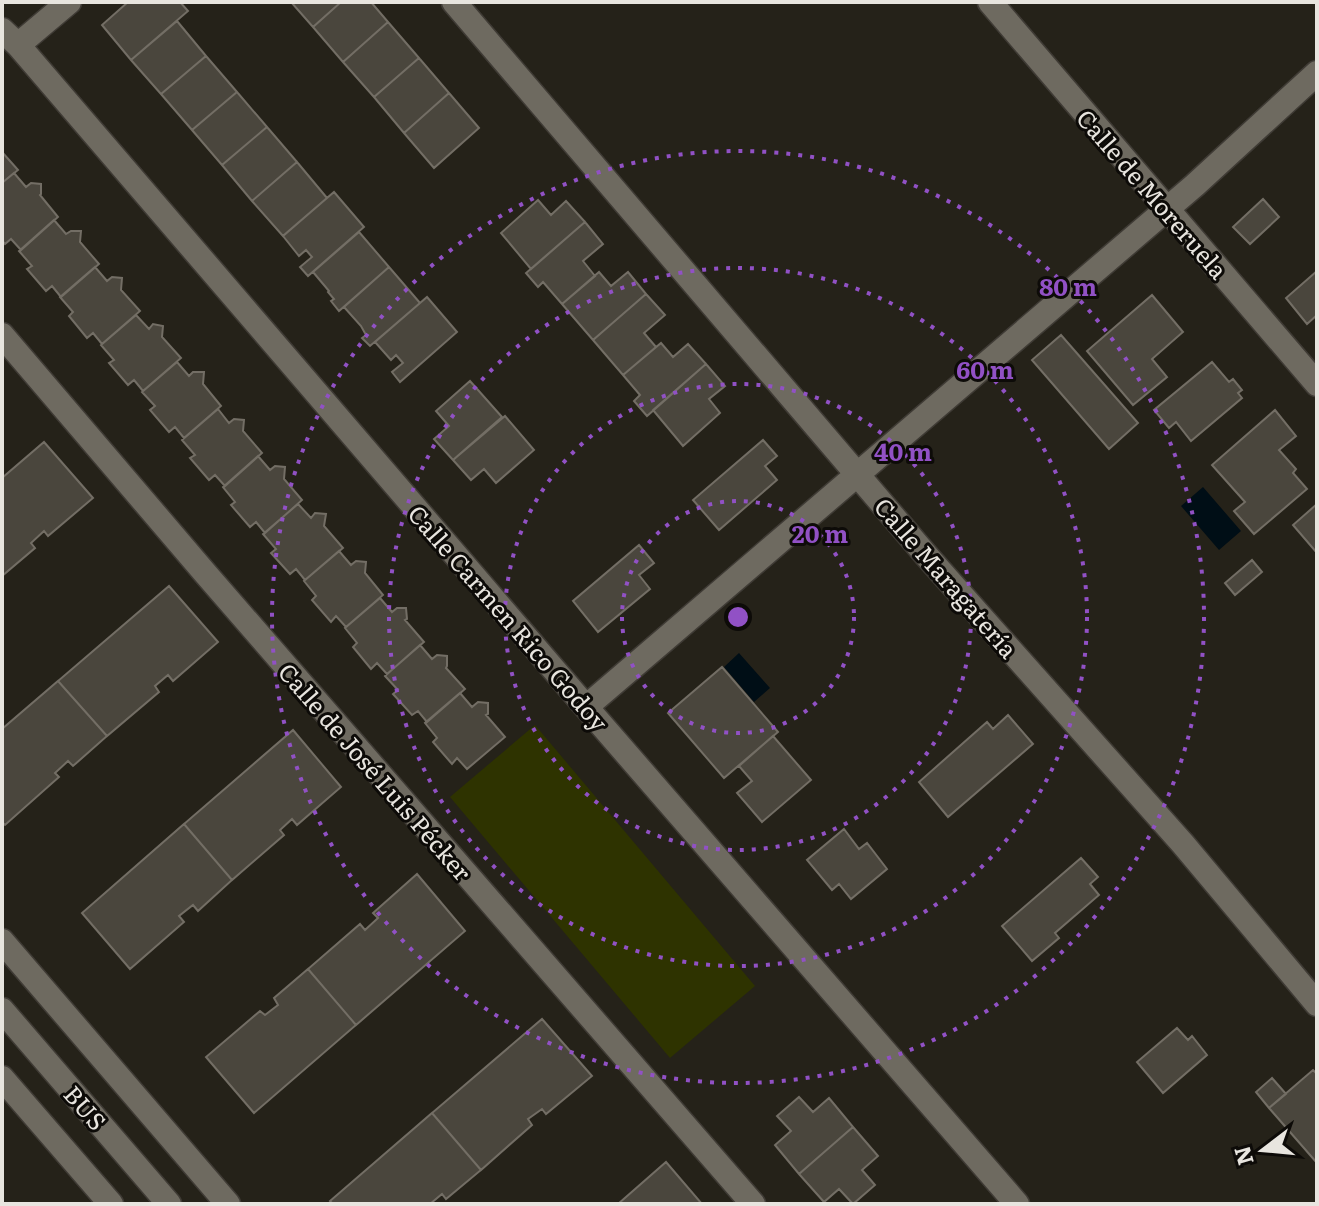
<svg xmlns="http://www.w3.org/2000/svg" width="1319" height="1206" viewBox="0 0 1319 1206" font-family="Literata,serif">
	<rect width="100%" height="100%" fill="#252219"/>
	<!-- green -->
	<path fill="#2e3300" d="M535 725 755 986 670 1058 450 797Z"/>
	<!-- water -->
	<path fill="#000e16" d="M1203 487 1241 531 1219 550 1181 506Z
		M739 653 770 688 754 702 724 667Z"/>
	<!-- building -->
	<path fill="#4a463d" stroke="#736e65" stroke-width="2" d="M128 2H180L188 11 131 60 102 25Z
		M291 2H341L313 27Z
		M341 2H371L388 22 343 62 313 27Z
		M177 21 206 56 161 94 131 60Z
		M388 22 419 58 374 97 343 62Z
		M206 56 237 92 192 130 161 94Z
		M419 58 449 93 404 133 374 97Z
		M237 92 267 127 222 165 192 130Z
		M449 93 479 128 434 168 404 133Z
		M267 127 297 162 252 201 222 165Z
		M2 152 18 170 2 183Z
		M297 162 327 198 283 236 252 201Z
		M14 173 26 187 31 183 41 184V194L40 195 58 217 21 250 11 239 5 244 2 240V183Z
		M334 192 364 227 308 276 300 267 312 257 306 250 299 256 283 236Z
		M1263 199 1279 217 1250 244 1233 227Z
		M538 200 551 215 566 201 585 222 531 269 501 233Z
		M54 220 66 234 71 231H81L80 242 99 264 61 297 52 286 46 291 27 269 32 266 19 251Z
		M585 222 603 244 583 261 595 276 562 304 543 282 538 287 526 273Z
		M359 232 389 267 339 311 331 301 334 299 328 292 329 291 313 272Z
		M95 267 107 281 112 277 122 278 121 290 140 311 102 344 93 333 87 338 69 316 73 312 60 297Z
		M389 267 420 303 370 346 362 338 366 335 361 326 344 307Z
		M1317 271V315L1307 324 1286 298Z
		M599 272 611 286 628 272 646 294 593 340 562 304Z
		M646 294 665 315 644 333 656 347 623 375 593 340Z
		M1152 295 1183 332 1152 359 1167 377 1133 405 1087 351Z
		M427 297 457 332 400 382 392 372 403 363 396 355 391 360 375 342Z
		M136 315 149 329 153 324 163 326 162 337 181 358 143 391 134 380 128 385 109 363 114 360 101 345Z
		M1061 335 1138 423 1109 449 1032 360Z
		M661 343 673 357 688 344 706 364 647 416 634 401 640 395 623 375Z
		M177 362 189 376 193 372H204L203 384 221 406 184 438 175 427 169 432 150 410 155 406 142 392Z
		M1212 362 1229 382 1233 379 1242 390 1238 393 1242 398 1191 441 1176 422 1169 428 1154 410Z
		M706 364 725 386 709 399 720 413 683 446 653 410Z
		M470 381 502 417 453 460 434 439 449 426 436 411Z
		M218 409 229 423 234 419 244 420 243 431 262 453 225 486 215 475 209 480 190 458 195 455 182 440Z
		M1275 410 1296 436 1279 450 1296 469 1293 473 1307 489 1254 534 1234 511 1245 502 1212 465Z
		M505 416 534 450 496 483 484 469 471 480 453 460Z
		M763 440 777 456 765 466 777 480 719 530 693 500Z
		M44 442 93 498 48 536 44 531 31 543 35 548 2 576V478Z
		M258 456 270 470 275 466 285 467 284 479 302 500 265 533 256 522 250 527 231 505 235 502 223 487Z
		M298 504 311 518 315 513 326 514 324 526 343 548 305 580 296 569 290 574 271 553 276 549 263 534Z
		M1317 504V553L1293 525Z
		M639 545 654 563 639 575 650 589 598 632 573 601Z
		M339 551 351 565 356 561 366 562 365 573 383 595 346 627 336 616 331 622 312 600 316 596 304 581Z
		M1252 560 1262 572 1235 595 1225 583Z
		M169 586 218 642 173 681 168 675 155 686 159 692 107 736 58 681Z
		M380 598 392 612 397 608H406L407 619 405 620 424 642 387 674 377 663 371 669 353 647 357 643 345 628Z
		M420 645 432 659 437 655 447 656V666L446 668 465 689 427 722 418 711 412 715 393 694 398 690 385 676Z
		M722 667 778 732 724 778 668 713Z
		M58 681 107 736 73 766 68 761 55 773 59 777 5 825 2 822V729Z
		M460 693 472 707 478 702 488 703V714L486 715 505 737 467 769 457 758 452 764 433 742 437 738 425 723Z
		M1008 715 1033 744 948 817 919 782 987 722 993 729Z
		M293 730 341 787 297 825 292 819 280 830 284 835 232 880 184 824Z
		M773 736 811 780 762 822 737 793 752 781 739 766Z
		M184 824 232 880 198 911 193 905 179 916 184 922 130 969 82 913Z
		M844 829 859 849 867 843 887 869 851 899 839 884 832 890 807 860Z
		M1081 858 1098 877 1090 884 1099 895 1055 933 1059 938 1032 961 1002 926Z
		M417 874 465 931 356 1025 308 969 360 924 365 930 378 918 373 913Z
		M308 969 356 1025 254 1113 206 1057 260 1011 265 1015 278 1005 274 998Z
		M542 1019 592 1076 546 1114 542 1109 528 1119 532 1125 481 1170 432 1113Z
		M1177 1028 1188 1040 1192 1036 1207 1055 1163 1093 1137 1062Z
		M1313 1070 1317 1074V1163L1269 1108Z
		M1272 1078 1286 1094 1269 1108 1256 1092Z
		M799 1097 813 1112 829 1098 853 1127 799 1174 775 1145 791 1131 777 1116Z
		M432 1113 481 1170 446 1199 442 1194 430 1204H333L330 1201Z
		M853 1127 878 1156 862 1170 875 1185 853 1204 839 1189 824 1202 799 1174Z
		M666 1162 702 1204H618Z"/>
	<g fill="none" stroke-linecap="round" stroke-linejoin="round">
		<!-- minor casing -->
		<g stroke="#3f3b35" stroke-width="27">
			<path id="minor" d="M454 2 926 555 1183 844 1317 1004
				M990 2 1317 384
				M2 30 18 45 586 707 1017 1204
				M18 45 69 2
				M2 335 205 573 753 1204
				M586 707 1195 185 1317 73
				M2 941 228 1204
				M2 1010 169 1204
				M2 1078 111 1204"/>
		</g>
		<!-- minor -->
		<use href="#minor" stroke="#6e6a60" stroke-width="24"/>
	</g>
	<!-- distance rings -->
	<g fill="none" stroke="#9151c5" stroke-width="4" stroke-dasharray="4 8">
		<circle cx="738" cy="617" r="116"/>
		<circle cx="738" cy="617" r="233"/>
		<circle cx="738" cy="617" r="349"/>
		<circle cx="738" cy="617" r="466"/>
	</g>
	<g text-anchor="middle" dominant-baseline="central" stroke-width="6" stroke-linejoin="round" paint-order="stroke">
		<!-- street labels -->
		<g font-size="24" fill="#e8e5df" stroke="#0d0b08">
			<text transform="translate(1153 193) rotate(49)">Calle de Moreruela</text>
			<text transform="translate(947 577) rotate(49)">Calle Maragatería</text>
			<text transform="translate(509 617) rotate(49)">Calle Carmen Rico Godoy</text>
			<text transform="translate(376 771) rotate(49)">Calle de José Luis Pécker</text>
			<text transform="translate(86 1107) rotate(49)">BUS</text>
		</g>
	</g>
	<circle cx="738" cy="617" r="12" fill="#9151c5" stroke="#0d0b08" stroke-width="4"/>
	<g font-size="24" text-anchor="middle" font-weight="bold" fill="#9151c5" stroke="#0d0b08" stroke-width="6" stroke-linejoin="round" paint-order="stroke">
		<text x="1068" y="296">80 m</text>
		<text x="985" y="379">60 m</text>
		<text x="903" y="461">40 m</text>
		<text x="820" y="543">20 m</text>
	</g>
	<!-- border -->
	<rect width="1319" height="1206" fill="none" stroke="#e8e5df" stroke-width="8"/>
	<!-- north arrow -->
	<g transform="translate(1263 1150) rotate(254)" stroke="#0d0b08" stroke-width="6" paint-order="stroke">
	<path d="M0-6L14 30L0 20L-14 30Z" fill="#e8e5df"/>
	<text y="-12" font-size="22" font-weight="bold" text-anchor="middle" fill="#e8e5df">N</text>
	</g>
</svg>
